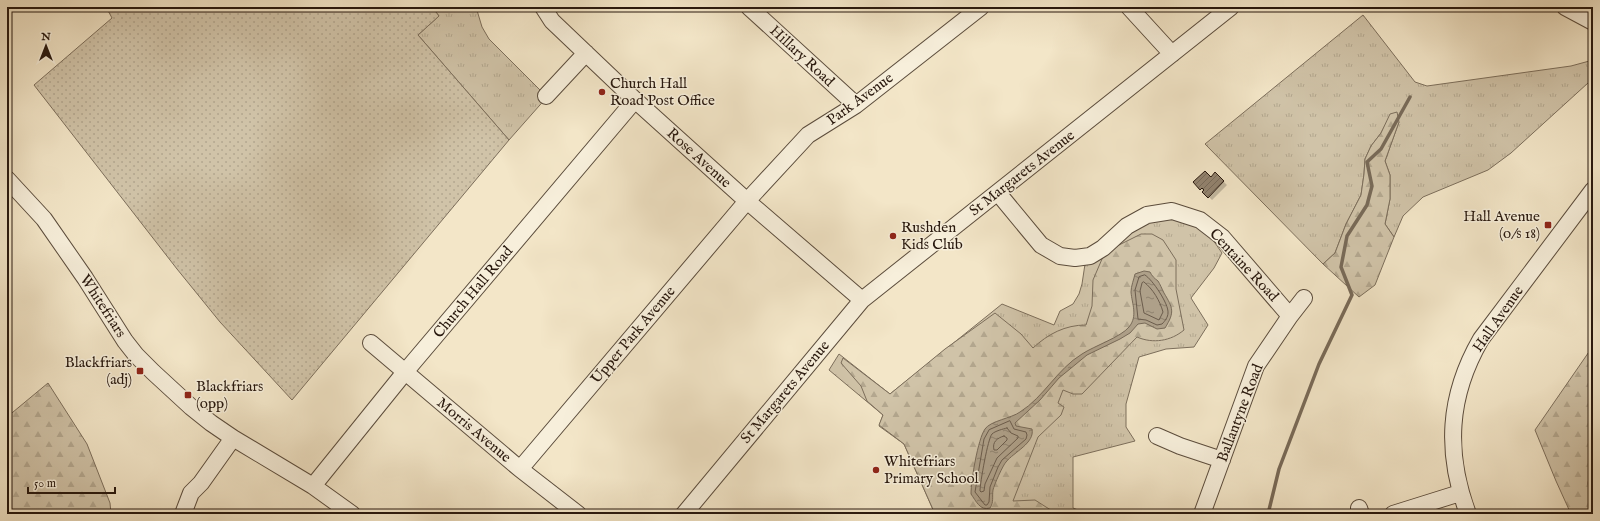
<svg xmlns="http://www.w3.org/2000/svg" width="1600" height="521" viewBox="0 0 1600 521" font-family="'IM FELL English',serif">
	<defs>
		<pattern id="grass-tufts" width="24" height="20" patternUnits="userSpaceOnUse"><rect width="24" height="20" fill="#d0c3a8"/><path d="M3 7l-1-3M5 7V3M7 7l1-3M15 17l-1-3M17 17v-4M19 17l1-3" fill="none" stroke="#b3a78f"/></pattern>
		<pattern id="forest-firs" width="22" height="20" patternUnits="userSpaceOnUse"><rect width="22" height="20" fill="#d0c3a8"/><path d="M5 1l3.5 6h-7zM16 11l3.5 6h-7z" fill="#b3a78f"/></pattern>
		<pattern id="garden-dots" width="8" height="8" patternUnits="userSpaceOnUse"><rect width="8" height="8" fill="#d0c3a8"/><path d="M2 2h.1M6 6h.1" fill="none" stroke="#b3a78f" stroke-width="1.8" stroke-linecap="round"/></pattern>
		<pattern id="water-ripples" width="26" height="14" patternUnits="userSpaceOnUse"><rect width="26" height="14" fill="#aea089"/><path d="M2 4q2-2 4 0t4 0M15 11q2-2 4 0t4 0" fill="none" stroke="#8e816e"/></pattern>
		<pattern id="building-hatch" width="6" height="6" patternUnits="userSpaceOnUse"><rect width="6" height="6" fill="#92836f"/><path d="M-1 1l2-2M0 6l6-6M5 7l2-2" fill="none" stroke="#776a5a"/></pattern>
	</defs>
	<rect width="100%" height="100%" fill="#f3e6c8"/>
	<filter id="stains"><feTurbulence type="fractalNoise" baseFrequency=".005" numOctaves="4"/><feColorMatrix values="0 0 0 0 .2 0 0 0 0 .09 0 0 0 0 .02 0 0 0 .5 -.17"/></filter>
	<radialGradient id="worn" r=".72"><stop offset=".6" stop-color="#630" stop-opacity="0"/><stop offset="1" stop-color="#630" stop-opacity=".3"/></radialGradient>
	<!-- grass -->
	<path fill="url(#grass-tufts)" stroke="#7c6e5b" d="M432 7H476L482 27 489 39 547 97 509 140 418 35 439 16Z
		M1363 15 1415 82 1427 86 1571 66 1593 60V79L1588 83 1511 153 1488 170 1423 197 1403 216 1394 237 1385 224 1390 199V175L1385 161 1399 122 1391 114 1381 133 1371 146 1365 159 1364 174 1361 195 1346 224 1335 253 1323 264 1205 144Z
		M1168 217 1206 230 1222 253 1214 268 1191 298 1208 325 1194 347 1166 349 1139 357 1126 404V427L1135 441 1073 457V508L1078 510 1129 513 1128 514H935L904 444 879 426 883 415 829 370 839 354 890 394 1002 304 1054 325 1060 311 1073 304 1079 294 1082 284 1085 264 1134 224Z"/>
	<!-- forest -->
	<path fill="url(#forest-firs)" stroke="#7c6e5b" d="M1397 112 1399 122 1385 161 1390 175V199L1385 224 1394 237 1375 285 1359 297 1323 264 1335 253 1346 224 1361 195 1364 174 1365 159 1371 146 1381 133 1390 114Z
		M1141 234H1152L1163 240 1176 260V289L1184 330C1171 341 1153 344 1137 337L1082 394H1073L1063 390 1058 403 1064 407 1061 415 1038 437 1013 501 1035 500 1057 514H935L904 444 879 425 883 415 867 401 861 386 841 363 843 358 890 394 945 349 995 313 1021 334 1033 348C1048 334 1065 325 1086 325L1092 306 1093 280 1102 259 1113 248Z
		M1593 346V456L1588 483 1593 507V514H1571L1556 481 1535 430Z
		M48 383 87 444 110 503 111 514H7V417Z"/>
	<!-- garden -->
	<path fill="url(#garden-dots)" stroke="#7c6e5b" d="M106 7H432L439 16 418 35 509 140 292 400 220 322 177 269 34 85 112 18Z"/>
	<!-- water -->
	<path fill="url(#water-ripples)" stroke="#786a58" d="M1144 271 1150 272C1152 276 1154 278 1158 281 1160 284 1162 289 1164 293 1173 308 1175 312 1165 328L1157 329 1145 323 1138 324 1130 333 1120 339 1087 355 1059 378 1040 400 1015 423 1016 426 1032 429C1035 443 1014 452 1006 462 1003 465 994 485 993 490 992 497 994 502 990 508 980 511 976 501 971 494 971 480 978 439 985 429 990 421 1012 418 1020 412 1044 397 1057 369 1082 354 1094 346 1121 337 1129 327 1138 316 1132 304 1131 292 1131 286 1134 279 1135 274Z"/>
	<!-- shadow -->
	<path fill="#0003" d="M1215 173 1227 185 1212 200 1194 182 1211 178Z"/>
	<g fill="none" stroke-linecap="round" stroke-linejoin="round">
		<!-- shore -->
		<path stroke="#6b5c4c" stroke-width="1" d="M1145 275C1152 279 1169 304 1168 313 1168 317 1165 321 1162 324L1157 325 1146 320 1138 319 1135 290 1139 277Z
			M1144 282C1153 289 1160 301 1163 312L1159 320 1144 313 1140 291 1142 283Z
			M1010 421 1014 429 1026 432 1027 435 1026 439 1002 460 998 467 990 487 989 502 987 505H985L975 492 984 439 989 430Z
			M1007 428 1011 433 1018 436V438L997 458 985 484 984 491 981 492 980 491C980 483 988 438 992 434 995 431 1003 429 1007 428Z
			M1004 436 1007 438V440L997 450H994C992 442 997 438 1004 436Z"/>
		<!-- stream -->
		<path stroke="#786a58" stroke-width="3.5" d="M1268 514 1279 469 1319 364 1352 295 1341 267 1347 236 1367 205 1372 186 1367 162 1381 149 1410 97"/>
	</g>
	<!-- building -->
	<path fill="url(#building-hatch)" stroke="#28180e" d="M1205 171 1211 177 1215 172 1224 181 1208 198 1202 192 1204 190 1202 188 1200 190 1193 182Z"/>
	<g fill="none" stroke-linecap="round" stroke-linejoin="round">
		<!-- minor casing -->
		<g stroke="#5b4c3c" stroke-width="18">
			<path id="minor" d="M543 7 552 21 635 100 747 201 862 300
				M749 7 856 105
				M1129 7 1172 54
				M1565 7 1593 22
				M546 96 586 53
				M7 179 44 219 85 278 125 341 136 355 153 372 191 407 211 423 233 438 313 486 352 514
				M998 193 1041 245 1060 256 1075 258 1090 256 1103 248 1127 226 1147 215 1172 211 1200 220 1222 237 1290 316
				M371 343 520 469 578 514
				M1157 436 1180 446 1222 460
				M520 469 747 201 808 135 856 105 981 7
				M313 486 405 372 635 100
				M1359 508 1361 514
				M183 514 191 493 201 483 233 438
				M684 514 862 300 1231 7
				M1202 514 1256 366 1290 316 1304 298
				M1393 514 1460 493
				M1468 514C1445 452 1448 396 1481 339L1593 190"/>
		</g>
		<!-- minor -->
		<use href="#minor" stroke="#f7efdb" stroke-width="16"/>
	</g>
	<!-- markers -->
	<g fill="#8f2418" stroke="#f7efdb" stroke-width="1.5">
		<circle cx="602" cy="92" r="4"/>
		<rect x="1544" y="221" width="8" height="8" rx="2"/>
		<circle cx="893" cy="236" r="4"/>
		<rect x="136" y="367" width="8" height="8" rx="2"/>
		<rect x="184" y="391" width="8" height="8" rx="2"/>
		<circle cx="876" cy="470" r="4"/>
	</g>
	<g text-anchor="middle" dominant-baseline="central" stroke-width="3" stroke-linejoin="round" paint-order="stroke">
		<!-- street labels -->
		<g font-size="15" fill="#28180e" stroke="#f7efdb">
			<text transform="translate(802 56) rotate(43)">Hillary Road</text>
			<text transform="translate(860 99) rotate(-36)">Park Avenue</text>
			<text transform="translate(699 158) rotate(42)">Rose Avenue</text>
			<text transform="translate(1022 173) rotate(-38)">St Margarets Avenue</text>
			<text transform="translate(1244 265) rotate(47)">Centaine Road</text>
			<text transform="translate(473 292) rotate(-50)">Church Hall Road</text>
			<text transform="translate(103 306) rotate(57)">Whitefriars</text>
			<text transform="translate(1498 319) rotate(-55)">Hall Avenue</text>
			<text transform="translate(633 335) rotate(-50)">Upper Park Avenue</text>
			<text transform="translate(785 392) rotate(-50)">St Margarets Avenue</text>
			<text transform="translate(1240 413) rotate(-69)">Ballantyne Road</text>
			<text transform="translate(474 430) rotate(40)">Morris Avenue</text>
		</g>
		<!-- poi labels -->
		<g font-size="15" fill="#28180e" stroke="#f7efdb" text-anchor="start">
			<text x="610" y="83">Church Hall<tspan x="610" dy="17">Road Post Office</tspan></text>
			<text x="1540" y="216" text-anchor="end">Hall Avenue<tspan x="1540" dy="17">(o/s 18)</tspan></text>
			<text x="901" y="227">Rushden<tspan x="901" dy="17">Kids Club</tspan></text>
			<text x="132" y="362" text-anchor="end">Blackfriars<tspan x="132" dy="17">(adj)</tspan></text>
			<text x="196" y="386">Blackfriars<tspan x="196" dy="17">(opp)</tspan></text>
			<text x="884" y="461">Whitefriars<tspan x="884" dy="17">Primary School</tspan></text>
		</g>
	</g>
	<!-- margin -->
	<rect width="1600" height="521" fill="none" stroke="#f3e6c8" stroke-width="24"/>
	<rect x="8" y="8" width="1584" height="505" fill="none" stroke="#28180e" stroke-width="2"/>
	<rect x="12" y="12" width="1576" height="497" fill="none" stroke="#28180e"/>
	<!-- north arrow -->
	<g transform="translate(46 46)" stroke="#f7efdb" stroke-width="3" paint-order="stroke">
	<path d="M0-3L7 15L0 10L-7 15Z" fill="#28180e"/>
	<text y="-6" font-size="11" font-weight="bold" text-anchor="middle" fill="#28180e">N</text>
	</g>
	<!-- scale -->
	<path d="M28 487v6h87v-6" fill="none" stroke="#28180e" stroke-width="2"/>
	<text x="34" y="487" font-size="12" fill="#28180e" stroke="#f7efdb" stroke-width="3" paint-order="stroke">50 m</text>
	<rect width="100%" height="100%" filter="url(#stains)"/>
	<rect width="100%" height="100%" fill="url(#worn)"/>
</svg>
